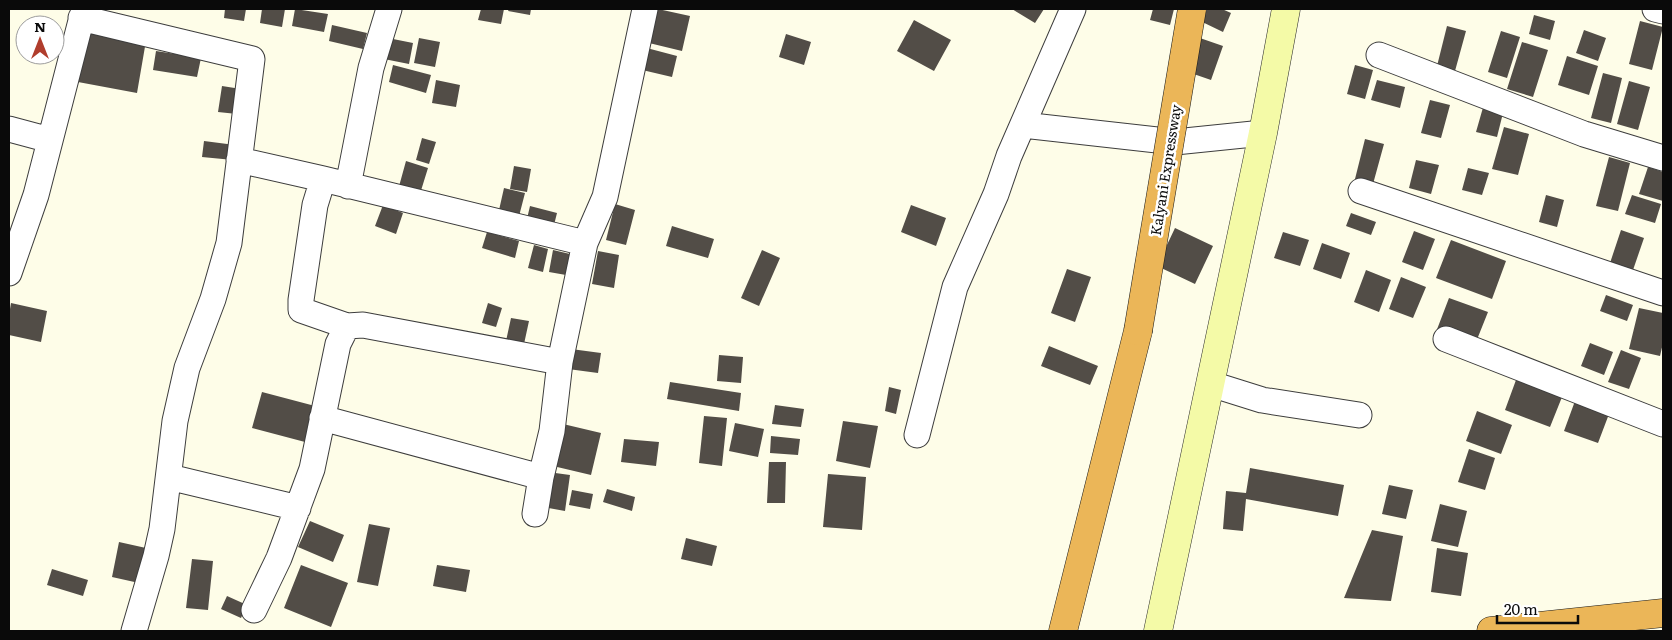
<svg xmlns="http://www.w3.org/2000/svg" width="1672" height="640" viewBox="0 0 1672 640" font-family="Literata,serif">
	<rect width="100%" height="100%" fill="#fefde8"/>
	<!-- building -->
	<path fill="#524d47" d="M225 9H246L244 21 224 18Z
		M262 9H285L282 27 260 23Z
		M295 9 328 14 324 32 292 26Z
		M481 9H504L501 24 478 20Z
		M509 9H531L530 15 508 11Z
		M658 9 690 16 682 51 649 43Z
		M1012 9H1044L1035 23Z
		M1153 9H1174L1170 25 1150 20Z
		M1198 9H1222L1231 13 1223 32 1194 18Z
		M1534 15 1555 21 1550 40 1529 34Z
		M914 20 951 40 934 71 897 51Z
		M1640 21 1663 27 1652 70 1629 64Z
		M89 25 147 35 137 93 78 82Z
		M332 25 367 33 363 49 329 41Z
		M1447 26 1466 31 1455 71 1437 66Z
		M1584 30 1606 38 1598 61 1576 53Z
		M1501 31 1520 37 1507 78 1488 72Z
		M786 34 811 42 804 65 779 57Z
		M1197 37 1223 46 1211 80 1185 71Z
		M388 38 413 43 409 64 384 59Z
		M419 38 440 42 435 67 414 63Z
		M1522 42 1548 50 1533 97 1507 89Z
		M643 47 677 56 672 77 638 69Z
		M156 51 201 58 197 77 153 70Z
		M1567 56 1598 66 1589 95 1558 85Z
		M393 65 431 75 426 93 389 82Z
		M1355 65 1373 70 1365 99 1347 94Z
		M1603 73 1622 78 1611 123 1591 118Z
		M436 80 460 85 456 107 432 103Z
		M1377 80 1405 87 1400 108 1371 100Z
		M1629 81 1650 87 1638 130 1617 124Z
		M222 86 241 89 237 114 218 112Z
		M1430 100 1450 105 1441 138 1421 133Z
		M1484 104 1504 109 1497 137 1476 132Z
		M1504 127 1529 134 1518 175 1492 169Z
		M422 138 436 142 429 164 416 160Z
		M1365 139 1384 144 1373 184 1355 179Z
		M204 141 235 145 233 160 202 157Z
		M1609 157 1630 163 1618 211 1596 206Z
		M1416 160 1439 165 1431 194 1409 188Z
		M406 161 428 168 419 197 398 190Z
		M514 166 531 169 527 192 510 189Z
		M1648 167 1663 172V201L1639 194Z
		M1468 168 1489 173 1482 195 1462 190Z
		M504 188 525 193 517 224 497 219Z
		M1546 195 1564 200 1557 227 1539 222Z
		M1632 195 1661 204 1655 223 1625 214Z
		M615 204 635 210 626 245 606 240Z
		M383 205 403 213 396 234 375 226Z
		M911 205 946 218 936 246 901 232Z
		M530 206 557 213 553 229 526 223Z
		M1351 213 1376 222 1371 235 1346 226Z
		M672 226 714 239 708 258 666 246Z
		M1175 228 1213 246 1195 284 1157 266Z
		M1621 230 1644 238 1633 270 1610 263Z
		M1414 231 1435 239 1423 270 1402 262Z
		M487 232 519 241 515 258 482 248Z
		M1283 232 1309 240 1300 266 1274 258Z
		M1451 240 1506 261 1492 299 1436 278Z
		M1322 243 1350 253 1341 279 1313 269Z
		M534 245 548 249 543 272 528 268Z
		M553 250 570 254 566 275 549 272Z
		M762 250 780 258 759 306 741 298Z
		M598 251 619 255 614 288 592 284Z
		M1067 269 1091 277 1075 322 1051 313Z
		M1366 270 1391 280 1379 312 1354 302Z
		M1401 277 1426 287 1413 318 1389 309Z
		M1606 295 1633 305 1627 321 1600 311Z
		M1449 298 1488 312 1474 347 1436 332Z
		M11 303 47 311 41 342 9 335V315Z
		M488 303 502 308 496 327 482 323Z
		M1639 308 1663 313V343L1660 356 1629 349Z
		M511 318 529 321 524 344 506 341Z
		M1590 343 1613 352 1604 375 1581 366Z
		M1049 346 1098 366 1090 385 1041 366Z
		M571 349 601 353 598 373 568 369Z
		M1621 350 1641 358 1629 389 1608 382Z
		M719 355 743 357 741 383 717 381Z
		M1516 380 1562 397 1550 427 1505 410Z
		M670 382 741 393 739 411 667 399Z
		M889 387 901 390 896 414 885 411Z
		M262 392 315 406 305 442 252 428Z
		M1575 401 1609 414 1598 443 1564 431Z
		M775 405 804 409 801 427 772 424Z
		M1477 411 1512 425 1501 454 1466 441Z
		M704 416 727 418 722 466 699 463Z
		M843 421 878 426 870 468 836 461Z
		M735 423 764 429 758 457 729 451Z
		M563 424 601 433 591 475 553 466Z
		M771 436 800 439 798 455 770 453Z
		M624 439 659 442 656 466 621 462Z
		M1469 449 1495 458 1485 490 1458 482Z
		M769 462H786L785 503H767Z
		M1250 468 1344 485 1338 516 1246 499 1243 531 1223 529 1226 491 1246 493Z
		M548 472 570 475 565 511 543 507Z
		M828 474 866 477 862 530 823 527Z
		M1389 485 1413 490 1406 519 1382 514Z
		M607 489 635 497 632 511 603 502Z
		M572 490 593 494 590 509 569 505Z
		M1440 504 1467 511 1458 547 1431 541Z
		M310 521 344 535 333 562 298 547Z
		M369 524 390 528 378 586 357 582Z
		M1372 530 1403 536 1391 601 1344 598Z
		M686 538 717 546 712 566 681 559Z
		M119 542 146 548 139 583 112 577Z
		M1437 548 1468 553 1461 596 1431 592Z
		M192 559 213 561 208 610 186 608Z
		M301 565 348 583 331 627 284 608Z
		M437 565 470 570 466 592 433 586Z
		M52 569 88 580 83 596 47 585Z
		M227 596 247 605 241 618 221 609Z"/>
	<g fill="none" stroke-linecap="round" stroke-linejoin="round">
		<!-- street casing -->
		<g stroke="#3d3d3d" stroke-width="27">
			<path id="street" d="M1655 9 1663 11
				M81 18 252 59 229 243 213 299 187 368 175 421 162 529 156 556 134 631
				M1379 55 1584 134 1663 158
				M1023 125 1175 142 1263 133
				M9 129 50 140
				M239 160 323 179 585 243
				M323 179 315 205 301 300V310L347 326
				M348 186 371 68 389 9
				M1361 191 1663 293
				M9 273 36 195 84 9
				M1446 339 1663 424
				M1211 384 1262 400 1359 415
				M322 418 541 477
				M917 435 955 287 996 194 1009 156 1073 9
				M169 477 298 508
				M535 514 541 477 552 431 560 362 585 243 605 197 645 9
				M254 610 279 558 312 469 338 344 347 326 363 325 560 362"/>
		</g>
		<!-- secondary casing -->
		<g stroke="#2c2c2c" stroke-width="29">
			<path id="secondary" d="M1158 631 1263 133 1286 9"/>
		</g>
		<!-- highway casing -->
		<g stroke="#1b1b1b" stroke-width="29">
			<path id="highway" d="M1063 631 1138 331
				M1491 631 1663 613"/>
		</g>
		<!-- street -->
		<use href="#street" stroke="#fff" stroke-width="25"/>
		<!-- secondary -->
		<use href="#secondary" stroke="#f4faa7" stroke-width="28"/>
		<!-- highway -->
		<use href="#highway" stroke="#ebb658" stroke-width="28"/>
		<!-- highway-bridge casing -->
		<g stroke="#1b1b1b" stroke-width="29" stroke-linecap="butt">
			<path id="highway-bridge" d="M1138 331 1192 9"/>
		</g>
		<!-- highway-bridge -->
		<use href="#highway-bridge" stroke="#ebb658" stroke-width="28"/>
	</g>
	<g text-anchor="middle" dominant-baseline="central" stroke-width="5" stroke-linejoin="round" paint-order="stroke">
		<!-- street labels -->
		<g font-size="14" fill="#0a0a0a" stroke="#fff">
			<text transform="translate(1165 170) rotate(-81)">Kalyani Expressway</text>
		</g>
	</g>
	<!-- border -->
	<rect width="1672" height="640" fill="none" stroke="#0a0a0a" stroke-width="20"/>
	<!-- north arrow -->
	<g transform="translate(40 40)"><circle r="24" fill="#ffffff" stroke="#9d9d9d"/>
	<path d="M0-4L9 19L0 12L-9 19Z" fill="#b03d2c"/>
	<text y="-8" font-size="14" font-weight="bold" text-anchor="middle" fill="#0a0a0a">N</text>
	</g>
	<!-- scale -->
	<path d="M1497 615v8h81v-8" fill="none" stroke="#0a0a0a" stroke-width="2.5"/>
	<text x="1504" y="615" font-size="15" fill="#0a0a0a" stroke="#ffffff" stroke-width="4" paint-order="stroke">20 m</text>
</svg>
